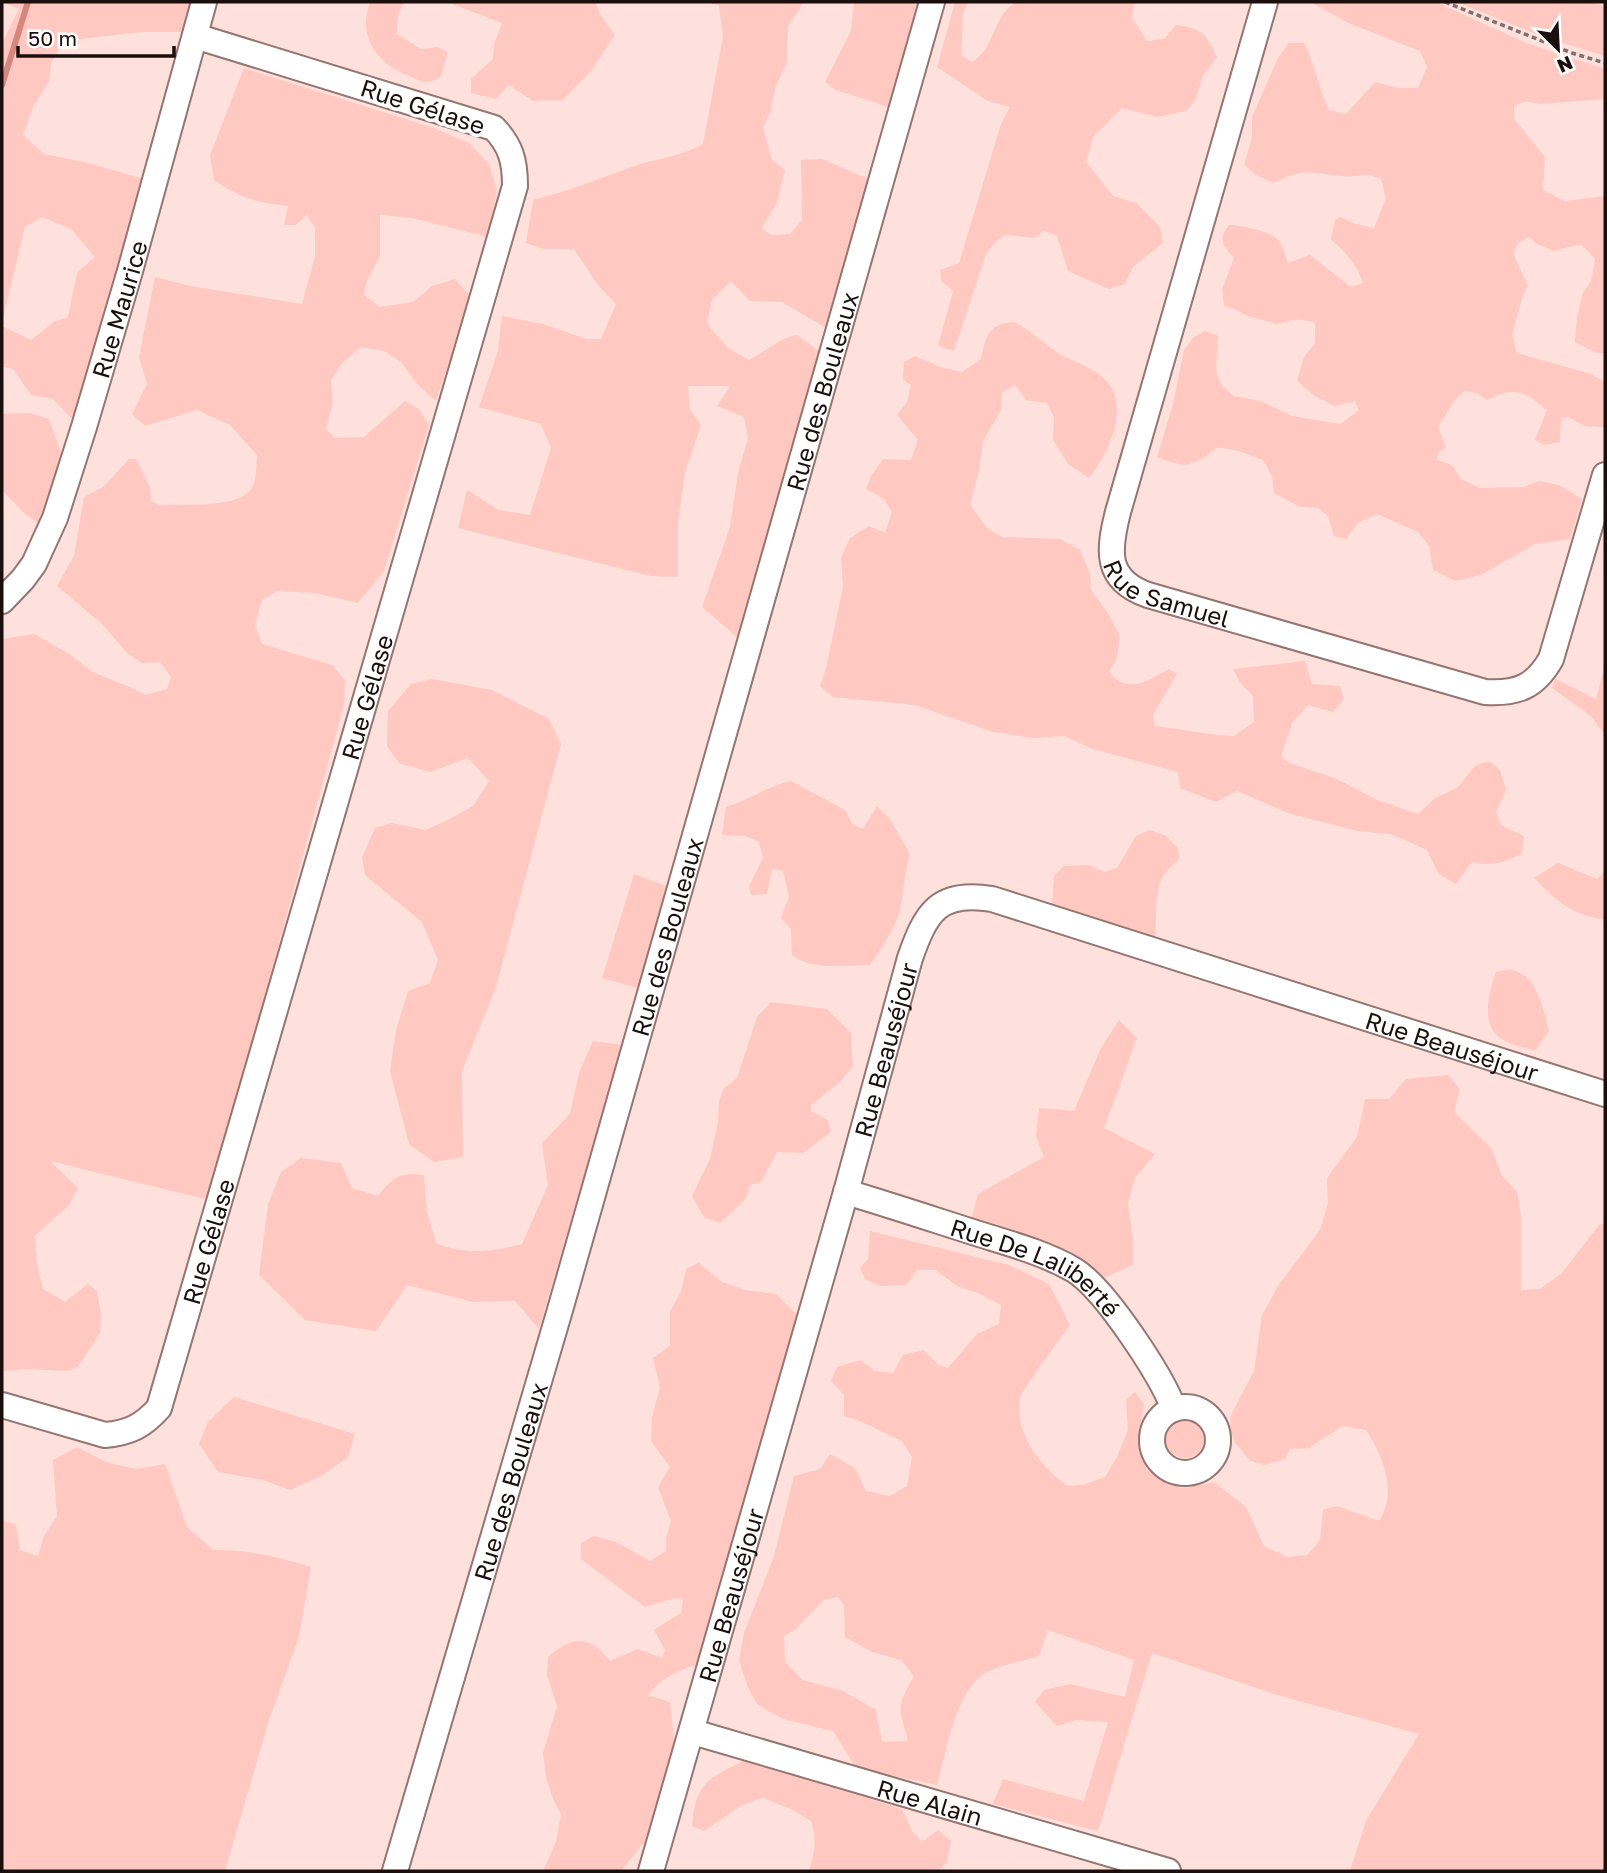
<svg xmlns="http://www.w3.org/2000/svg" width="1607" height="1873" viewBox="0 0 1607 1873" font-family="'Golos Text',sans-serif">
	<rect width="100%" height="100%" fill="#fee1dd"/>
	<!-- green -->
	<path fill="#ffc8c1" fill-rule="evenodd" d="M2 2H195L187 32H141L64 41 51 63 49 82 34 105 23 135 44 154 84 162 144 179 74 421 53 399 31 395 13 369 2 366V326L31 340 54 322 68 317 77 273 95 257 71 229 42 217 25 227 2 322V43L19 9Z
		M370 2H404L398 15 397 34 421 49 438 47 448 52 441 77C437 79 430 82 425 82 421 82 414 78 409 76 377 63 357 37 370 2Z
		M447 2H595L601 16 615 35 591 71 563 100 533 101 509 85 496 99 471 93V79L493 59 494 45 502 23Z
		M709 2H804L788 26 787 62 775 88 771 110 763 128 772 160 785 170 777 203 761 229 773 235 790 234 802 220 801 160 822 159 868 179 826 328 782 302 750 301 731 281 712 300 707 324 727 347 749 360C766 352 779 338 797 335L819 351 737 637 702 607 730 527 738 473 748 438 744 417 717 406 730 386H688L690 409 701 425 685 473 678 523V577L651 576 458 528 467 490 499 510 530 515 551 448 541 424 479 407 498 351 502 316 543 324 586 339H601L616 304 597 284 574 249H543L526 243 533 200C570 191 605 176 641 164 662 158 684 155 703 144L723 37 719 6Z
		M854 2H919L889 107 836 90 825 82 851 31Z
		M955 2H968L963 14 961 55 972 62C996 48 992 16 1016 2H1135L1132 18 1147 41 1164 39 1176 25C1202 28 1207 35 1217 57L1203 76 1196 98 1188 110 1157 117 1122 108 1093 137 1086 162 1113 196 1136 203 1160 227 1163 243 1133 267 1125 284 1109 289 1068 271 1057 236 1044 231 1035 238 1006 235 996 241 986 254 954 351 938 346 953 291 941 281 940 270 959 263 1001 124 1010 107 988 101 937 67Z
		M1311 2H1436L1526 43 1605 69V99L1540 104 1526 101 1514 106V119L1545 157 1543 190 1565 201 1605 196V353H1597L1575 342 1577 317 1583 293 1591 281 1595 259 1582 245 1572 246 1554 251 1537 244 1529 237 1518 243 1513 253 1528 286 1523 295 1512 335 1517 353 1591 374 1605 382V422L1604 427 1584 426 1569 417 1561 418 1560 442 1545 445 1535 440 1547 410C1523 390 1515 386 1487 400L1477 393 1464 391 1454 401 1438 427 1446 447 1438 453 1437 460 1452 465 1461 479 1480 488 1523 487 1539 481 1559 485 1582 499 1570 539 1535 544 1481 575 1456 581 1433 570 1429 546 1418 532 1377 514 1358 523 1346 539 1334 536 1328 516 1318 508 1300 507 1274 493 1272 476 1263 460 1239 451 1218 447C1192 467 1187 469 1157 457L1173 404 1184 350 1194 337 1205 331 1218 336 1216 371 1222 386 1234 396 1261 401 1292 416 1340 424 1359 410 1355 401 1335 406 1315 396 1297 381 1304 357 1315 343V322L1296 319 1277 324 1248 316 1224 305 1222 289 1234 258C1223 244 1217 241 1229 225 1239 224 1266 231 1275 237 1282 243 1285 254 1288 263L1310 255 1351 287 1363 283C1357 264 1345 252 1331 239L1335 220 1340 217 1356 224 1374 228 1386 198 1381 179C1362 171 1360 178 1343 176 1314 174 1302 167 1274 183L1256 175 1244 165 1252 138V117L1277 60 1288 43H1304C1315 65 1319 88 1329 110L1346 114 1375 82 1399 88H1418L1427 67 1420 51 1348 23Z
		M1457 2H1588L1605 6V56L1541 36Z
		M244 68 431 127 469 143 489 164 497 190 488 237 412 218 380 215V256L366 283 364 295 380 307 413 302 432 286 455 279 471 297 436 401 420 387 401 362 385 351 361 347 343 362 331 380 333 402 326 429 335 438 364 437 405 401 419 409 429 425 384 571 358 603 316 593 278 591 262 600 255 625 262 644 332 665 345 680 344 705 209 1200 50 1161 78 1188 69 1205 35 1236 37 1265 43 1289 65 1302 88 1284 97 1291 101 1314 100 1333 78 1367 67 1371 28 1369 2 1371V639L34 634 71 655 92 672 130 687 145 695 167 689 171 677 160 662 142 663 127 653 102 624 57 586 74 556 84 497 103 487 129 459H136L150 487 151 501 160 505C183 504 238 509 252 488 257 480 256 465 257 455L230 425 197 410 145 426 132 414 147 384 139 357 155 277 190 286 302 304 315 256V228L307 215 295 225H284L288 206C257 203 241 198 214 180L210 155Z
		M1014 322C1033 332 1042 342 1058 353 1072 361 1089 366 1101 376 1134 402 1109 453 1089 478L1068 464 1053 440 1054 417 1047 403 1026 400 1015 385 1002 392 1001 410 983 441 979 471 970 504 986 527 1002 537 1060 539 1080 550 1090 574 1091 590 1109 615 1120 636 1117 658 1109 672C1128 695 1147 681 1169 669L1177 674 1153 715 1155 726C1182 729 1207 735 1234 736L1254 722 1253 696 1241 684 1233 669 1305 661 1312 684 1340 686 1344 699 1333 712 1308 705 1292 723 1281 757 1290 763 1337 779 1377 800 1418 814 1435 798 1457 788 1475 766 1489 761 1500 770 1506 790 1496 812 1501 825 1524 836 1522 854C1504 862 1492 867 1472 862L1456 884 1438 873 1427 850 1391 834 1357 831 1288 813 1237 791 1216 802 1180 788 1178 772 1093 749 1064 736 1034 738 993 732 915 705 833 697 820 686 826 668 843 587 841 558 850 538 869 526 885 533 892 512 884 499 866 489 871 476 883 459 911 460 918 440 897 415 907 402 911 385 903 380 904 362 915 356 940 367 962 372 981 359C986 337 987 324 1014 322Z
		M30 413 49 419 63 458 41 525 25 514 2 490V414Z
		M1605 666V735L1591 716 1552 688 1555 679 1596 699Z
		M432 679 492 690 549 719 561 744 496 987 462 1071 463 1157 434 1162 409 1144 390 1071 396 1030 408 991 430 983 438 960 422 922 365 875 362 857 375 828 392 823 425 830 446 821 473 806 489 781 468 758 430 772 399 763 387 746 388 711 411 684Z
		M791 781 845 810 853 825 863 829 877 806 890 819 910 854C905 871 904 887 901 905 897 927 882 947 870 965 845 965 812 971 792 955L791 929 781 918 789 897 783 871 772 869 767 894 751 895 749 886 763 858 759 842 746 836 722 835 726 807C749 800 768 786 791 781Z
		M1150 830 1166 836 1178 848 1179 859C1174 864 1166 870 1163 876 1154 891 1157 921 1155 939L1052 907 1054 876 1064 866 1089 865 1105 872 1117 868 1136 836Z
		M1558 863 1597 879 1605 871V920C1569 913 1559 903 1534 878Z
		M634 874 666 886 638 988 602 978Z
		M1510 969C1514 971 1522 973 1526 977 1539 988 1545 1015 1549 1031L1535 1051C1524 1047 1506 1044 1498 1036 1481 1022 1489 990 1496 972Z
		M771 1002 827 1009 851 1033 853 1066 840 1082 811 1105V1111L828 1120 831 1132 803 1153 777 1152 761 1182 750 1185 745 1200 720 1223 704 1217 692 1196 710 1159 718 1123 719 1101 724 1088 737 1078 757 1017Z
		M1119 1020 1137 1038 1104 1128 1155 1154 1135 1178 1128 1203 1133 1238V1265L1101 1279 1079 1259 1046 1245 971 1221 978 1194 1044 1157 1036 1136 1039 1108 1074 1111 1101 1048Z
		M593 1041 622 1045 539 1329 515 1301 473 1302 407 1285 376 1331 305 1320 259 1275 268 1204 281 1172 301 1158 341 1163 352 1188 378 1196C392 1178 399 1172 424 1175L427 1212 436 1243C464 1255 492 1252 522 1244L548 1185 542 1143 570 1114 579 1073Z
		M1448 1075 1460 1089 1454 1112 1491 1148 1502 1176 1517 1191 1521 1216V1290L1540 1289 1562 1273 1599 1225 1605 1223V1871H1350L1366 1821 1419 1734 1274 1694 1152 1653 1098 1831 993 1804 1003 1779 1084 1801 1108 1722 1077 1720 1057 1726 1035 1702 1044 1690 1070 1684 1125 1697 1134 1660 1048 1630 1039 1656C1024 1661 994 1666 982 1675 954 1697 946 1753 937 1785L856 1768 833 1731 783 1719 757 1704 748 1687 739 1661 744 1633 774 1556 794 1476 820 1469 830 1454 855 1468 866 1491 889 1496 907 1486 912 1457 902 1441 860 1421 844 1416V1395L831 1381 837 1367 860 1360 875 1371 893 1373 903 1355 923 1350 939 1365 948 1368 977 1334 999 1324 1001 1305 978 1293 959 1287 935 1270H917L906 1285 880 1286 865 1279 860 1268 868 1259 870 1231 1009 1265 1049 1284 1070 1325C1062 1336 1022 1390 1020 1398 1014 1434 1041 1467 1068 1486L1083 1485 1105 1477 1117 1457 1128 1430 1126 1400 1135 1392 1144 1404 1139 1432 1146 1469C1176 1491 1178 1491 1214 1482L1246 1507 1264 1546 1287 1557 1307 1555 1320 1540 1323 1510 1337 1506 1379 1521C1398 1491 1383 1457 1366 1430L1342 1426 1309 1448 1290 1449 1285 1459 1265 1465 1251 1461 1235 1443 1230 1428 1231 1415 1254 1371 1262 1315 1278 1286 1320 1230 1328 1203 1327 1178 1357 1137 1365 1099H1389L1406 1079ZM838 1597 844 1605 845 1637 872 1652 901 1660 914 1676C895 1710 899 1705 908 1741L882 1742 876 1710 843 1691 803 1680 785 1662 784 1636 796 1629 824 1600Z
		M699 1263 722 1282 745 1290 776 1294 797 1315 699 1664C679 1670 661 1678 648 1695L670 1702 675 1749 649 1840 641 1846 621 1871H543L556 1842 561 1815 554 1801 546 1778 543 1753 557 1706 547 1675 548 1657C572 1636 589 1634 610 1661L638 1649 662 1658 665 1650 654 1630 681 1613 683 1599 675 1598 645 1607 581 1559V1543L594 1536 616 1542 650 1561 666 1551V1538L671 1521 658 1487 670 1467 651 1441 652 1417 660 1387 653 1358 670 1346V1311L681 1292 686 1269Z
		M234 1397 355 1434 348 1457 321 1476 290 1490 263 1480 218 1472 199 1444 208 1422Z
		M1166 1439a19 19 0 1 1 38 0a19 19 0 1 1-38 0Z
		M77 1447 106 1462 136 1469 165 1464 187 1527 213 1550C250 1550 276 1556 311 1567L299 1637 269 1720 225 1871H2V1520L16 1525 20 1550 38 1556 44 1536 57 1516 53 1460Z
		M745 1760 902 1809 912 1831 922 1842 938 1830 951 1841 947 1862 938 1871H809C815 1853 817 1839 811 1821L793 1810 763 1798 742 1805 704 1831 692 1826C696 1781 708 1779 745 1760Z"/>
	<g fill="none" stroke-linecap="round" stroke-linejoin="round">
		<!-- stream -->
		<path stroke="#d5877e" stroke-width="6" d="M2 85 28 2"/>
		<!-- minor casing -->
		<g stroke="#947571" stroke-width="28">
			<g id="minor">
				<path id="s1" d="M1265 2 1118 512C1108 551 1105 580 1148 595L1485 692C1517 694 1535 687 1551 659L1605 475"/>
				<path id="s2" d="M2 601 23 579 34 564 55 518 84 427 130 271 204 2"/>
				<path id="s3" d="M846 1192C890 1205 935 1220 979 1234 1011 1244 1045 1253 1074 1270 1105 1289 1161 1375 1174 1409"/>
				<path id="s4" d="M2 1405 105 1435C129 1433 143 1426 159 1408L515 186C515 161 511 146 494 128L195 36"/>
				<circle cx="1185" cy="1440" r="33"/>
				<path id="s5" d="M693 1732 1168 1871"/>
				<path id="s6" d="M395 1871 560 1310 932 2"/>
				<path id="s7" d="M651 1871 846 1192 910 958C926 913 938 890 992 899L1605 1094"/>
			</g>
		</g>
		<!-- path -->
		<path stroke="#83706d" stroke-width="3.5" stroke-dasharray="5 3.5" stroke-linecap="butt" d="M1445 2 1572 53 1605 63"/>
		<!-- minor -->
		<use href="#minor" stroke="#fff" stroke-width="24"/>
	</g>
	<g text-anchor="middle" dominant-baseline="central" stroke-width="7" stroke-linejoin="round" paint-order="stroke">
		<!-- street labels -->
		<g font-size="24" fill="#1a0f0d" stroke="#fff">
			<text transform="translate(423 106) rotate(18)">Rue Gélase</text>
			<text stroke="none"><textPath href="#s2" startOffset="318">Rue Maurice</textPath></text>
			<text stroke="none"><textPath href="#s6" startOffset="1540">Rue des Bouleaux</textPath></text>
			<text stroke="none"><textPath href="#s1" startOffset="648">Rue Samuel</textPath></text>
			<text stroke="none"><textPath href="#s4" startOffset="910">Rue Gélase</textPath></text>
			<text stroke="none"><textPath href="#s6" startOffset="973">Rue des Bouleaux</textPath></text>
			<text stroke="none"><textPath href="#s7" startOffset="1547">Rue Beauséjour</textPath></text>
			<text stroke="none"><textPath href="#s7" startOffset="854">Rue Beauséjour</textPath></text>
			<text stroke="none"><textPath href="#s4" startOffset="343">Rue Gélase</textPath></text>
			<text stroke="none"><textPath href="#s3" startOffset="206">Rue De Laliberté</textPath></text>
			<text stroke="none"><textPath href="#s6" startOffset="406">Rue des Bouleaux</textPath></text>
			<text stroke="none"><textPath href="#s7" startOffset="287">Rue Beauséjour</textPath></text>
			<text stroke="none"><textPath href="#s5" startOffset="247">Rue Alain</textPath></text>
		</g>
	</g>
	<!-- border -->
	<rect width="1607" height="1873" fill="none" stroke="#1a0f0d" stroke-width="7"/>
	<!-- north arrow -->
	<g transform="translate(1558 49) rotate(156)" stroke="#ffffff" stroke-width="5" paint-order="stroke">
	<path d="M0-5L12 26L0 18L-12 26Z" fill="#1a0f0d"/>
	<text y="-10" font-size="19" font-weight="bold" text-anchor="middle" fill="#1a0f0d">N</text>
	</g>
	<!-- scale -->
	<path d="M18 46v10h156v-10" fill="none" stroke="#1a0f0d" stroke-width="3.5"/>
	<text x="28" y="46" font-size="21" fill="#1a0f0d" stroke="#ffffff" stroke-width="5" paint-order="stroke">50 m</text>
</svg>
